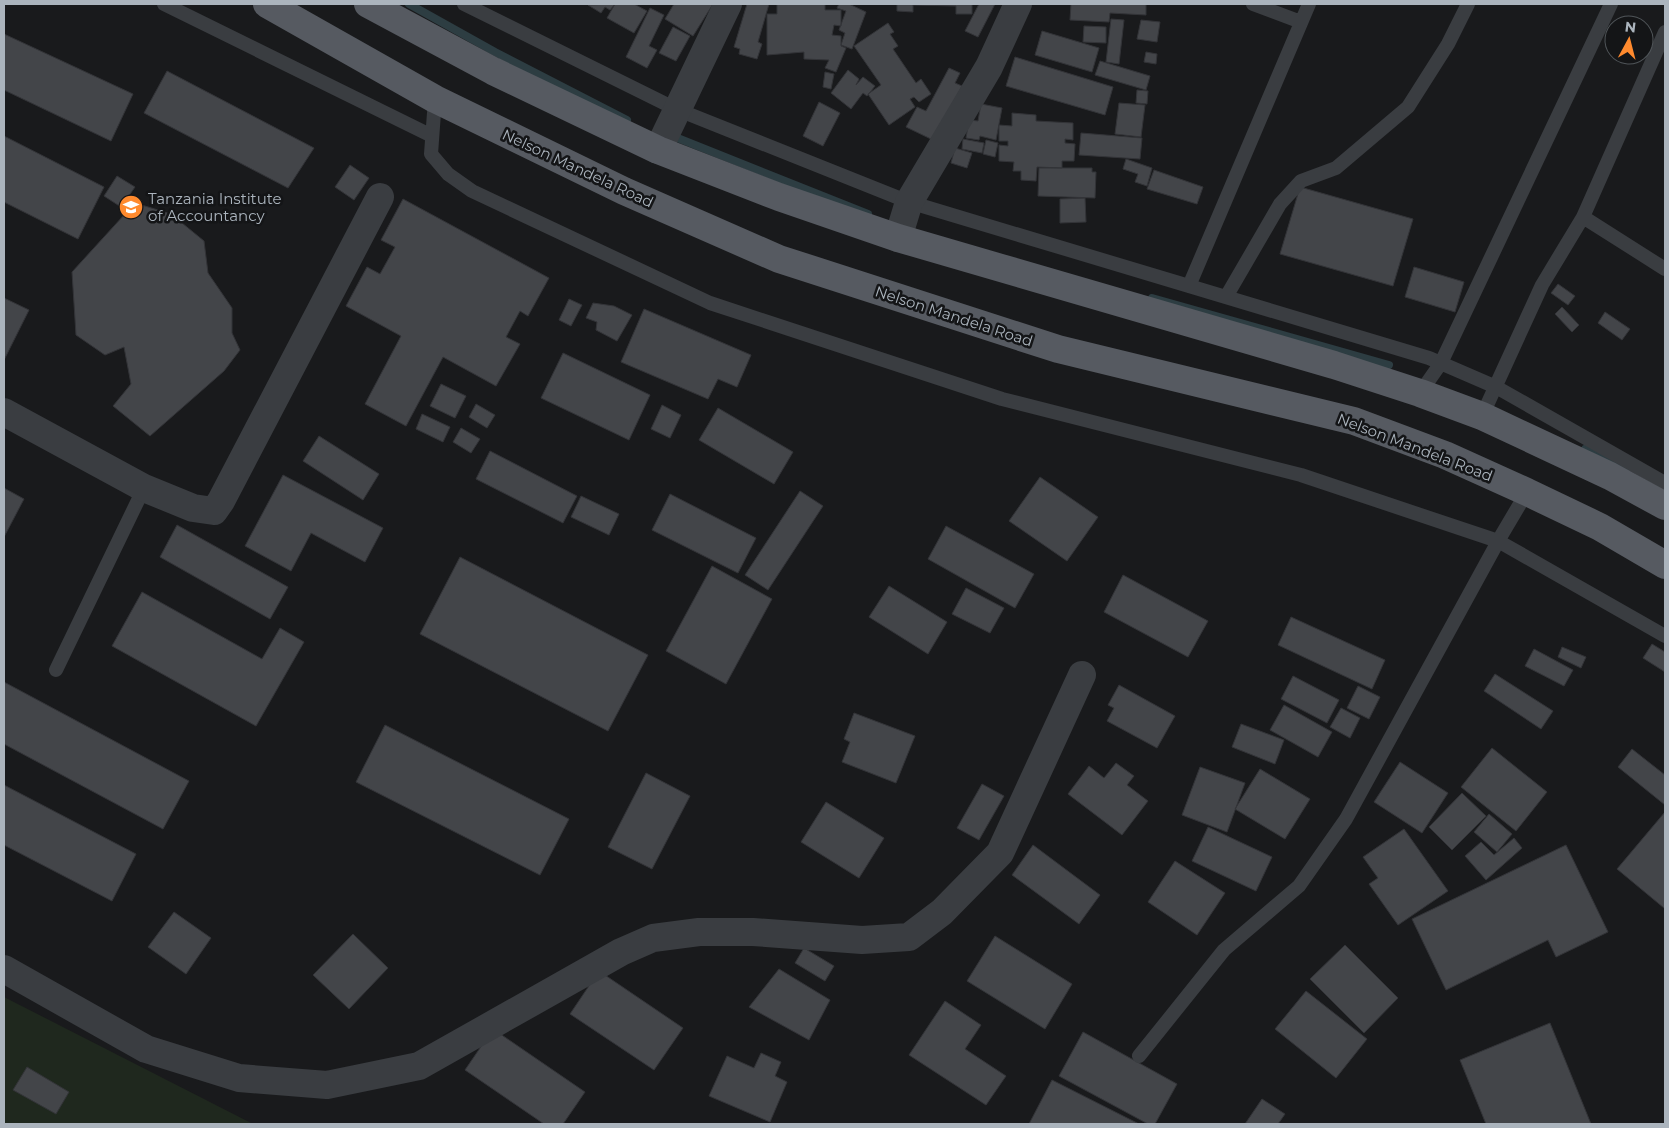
<svg xmlns="http://www.w3.org/2000/svg" width="1669" height="1128" viewBox="0 0 1669 1128" font-family="Montserrat,sans-serif">
	<rect width="100%" height="100%" fill="#191a1c"/>
	<!-- green -->
	<path fill="#1f281e" d="M4 997 253 1124H4Z"/>
	<g fill="none" stroke-linecap="round" stroke-linejoin="round">
		<!-- stream -->
		<path stroke="#2d3d42" stroke-width="8" d="M409 4 495 52 627 120
			M670 135 868 214
			M1152 298 1389 365
			M1585 449 1627 468"/>
	</g>
	<!-- building -->
	<path fill="#434549" stroke="#333438" d="M615 4H634L647 11 634 33 607 18Z
		M615 4 610 10 605 7 601 13 588 5Z
		M674 4H713L693 36 665 19Z
		M747 4H769L758 42 762 44 757 59 739 54 740 49 734 47Z
		M777 4H825V10H841V26L834 25 832 35 841 36V46L846 48 836 72 825 68 829 60 804 59V52L767 55V14H777Z
		M839 4H849L866 12 852 49 841 45 845 33 839 30 846 11 837 8Z
		M897 4H972V14H956V6L913 5V12L897 11Z
		M979 4H995L978 37 965 31Z
		M1071 4H1146V15L1110 13 1109 22 1070 20Z
		M650 8 664 15 649 46 657 50 647 68 626 57Z
		M1111 19 1124 20 1119 64 1106 62Z
		M1141 20 1160 22 1157 42 1137 39Z
		M888 23 894 32 890 34 898 46 893 49 916 83 921 79 931 94 919 102 914 97 910 99 915 107 889 125 868 94 881 85 854 46Z
		M1084 26 1106 27V43L1083 42Z
		M673 27 690 36 676 61 659 53Z
		M1042 31 1099 48 1092 72 1035 55Z
		M4 34 133 94 111 141 4 90Z
		M1146 52 1157 54 1156 64 1144 62Z
		M1015 57 1113 87 1105 115 1006 86Z
		M1100 61 1150 76 1146 90 1095 75Z
		M949 68 960 73 955 83 962 86 933 140 906 127 917 107 926 111Z
		M848 70 859 79 856 85 863 77 875 86 867 96 863 93 851 109 831 93Z
		M167 71 314 148 288 188 144 113Z
		M825 72 834 74 831 89 823 87Z
		M1137 90 1148 91 1147 104 1136 103Z
		M819 102 840 113 823 146 803 136Z
		M1119 103 1145 105 1141 137 1115 134Z
		M981 104 1002 108 996 140 980 136 979 140 966 138 969 120 978 121Z
		M1012 113 1036 115V121L1073 123V140L1065 139V143L1075 144 1074 161H1062V168L1037 167 1036 181 1021 180V171H1013L1014 162 999 161V145L1008 146V141H999V125L1012 126Z
		M1081 133 1142 138 1140 159 1079 155Z
		M4 136 104 187 78 239 4 202Z
		M963 139 984 143 982 153 962 149Z
		M986 140 998 143 995 157 983 154Z
		M955 148 972 153 967 168 951 163Z
		M1126 159 1152 168 1147 186 1135 182 1138 174 1123 169Z
		M350 165 369 178 354 200 335 187Z
		M1039 168H1092V172H1096L1095 198 1038 196Z
		M1154 170 1203 187 1197 204 1147 189Z
		M117 176 135 187 121 207 104 196Z
		M1300 187 1413 219 1393 286 1280 254Z
		M1085 198 1086 222 1060 223V199Z
		M403 199 549 278 528 316 520 311 506 337 520 344 496 386 443 357 406 426 365 404 401 336 346 306 367 267 380 274 395 247 381 240Z
		M135 203 171 214 204 241 208 273 232 308V333L240 350 224 371 150 436 113 406 131 384 124 347 105 355 76 335 72 272Z
		M1414 267 1464 282 1455 312 1405 297Z
		M1558 284 1575 296 1568 305 1551 293Z
		M4 298 29 310 4 360Z
		M569 299 582 305 571 326 559 320Z
		M593 303 614 306 632 315 617 341 596 330 597 322 586 318Z
		M1562 307 1579 325 1572 332 1555 314Z
		M644 309 751 355 737 387 718 379 708 399 621 362Z
		M1605 312 1630 329 1622 340 1598 323Z
		M563 353 650 395 629 440 541 398Z
		M441 384 466 396 455 418 430 406Z
		M476 404 495 415 487 428 469 417Z
		M662 405 681 415 670 438 651 429Z
		M718 408 793 452 774 484 699 440Z
		M422 414 450 427 443 442 416 429Z
		M461 428 480 439 471 453 453 442Z
		M319 436 379 474 363 500 303 461Z
		M490 451 577 496 563 523 476 479Z
		M283 475 383 528 365 562 311 533 291 571 245 546Z
		M1040 477 1098 517 1067 561 1009 521Z
		M4 488 24 499 4 537Z
		M800 491 823 506 768 590 745 575Z
		M670 494 756 538 738 573 652 530Z
		M581 496 619 514 609 535 571 517Z
		M177 525 288 587 270 619 160 557Z
		M946 526 1034 574 1015 608 928 559Z
		M460 557 648 655 608 731 420 634Z
		M712 566 772 599 726 684 666 651Z
		M1123 575 1208 621 1188 657 1104 612Z
		M889 586 947 622 928 654 869 617Z
		M966 588 1004 608 990 633 952 614Z
		M142 592 262 659 280 628 304 642 256 726 112 646Z
		M1291 617 1385 660 1372 689 1278 645Z
		M1652 644 1665 652V672L1643 658Z
		M1562 647 1586 657 1581 668 1558 657Z
		M1534 649 1573 670 1564 686 1525 666Z
		M1495 674 1553 711 1541 729 1484 691Z
		M1293 676 1339 700 1327 723 1281 699Z
		M4 682 189 781 163 829 4 744Z
		M1119 685 1175 716 1157 748 1107 721 1114 708 1108 705Z
		M1358 686 1380 697 1369 719 1347 708Z
		M1284 705 1332 732 1318 757 1270 730Z
		M1341 708 1360 718 1350 738 1330 727Z
		M854 713 915 736 896 783 842 762 850 742 844 739Z
		M1241 724 1284 740 1275 764 1232 747Z
		M385 725 569 819 540 875 356 782Z
		M1492 748 1547 792 1516 831 1461 787Z
		M1632 749 1665 775V805L1618 767Z
		M1400 762 1448 793 1422 833 1374 802Z
		M1116 763 1134 776 1127 785 1148 801 1122 835 1068 794 1089 766 1104 778Z
		M1200 767 1245 783 1227 832 1182 815Z
		M1260 769 1310 799 1285 839 1235 809Z
		M646 773 690 796 652 869 608 847Z
		M982 784 1004 796 979 840 957 828Z
		M4 785 136 854 112 901 4 845Z
		M1462 793 1486 816 1452 850 1429 827Z
		M826 802 884 838 859 878 801 842Z
		M1665 812V906L1664 908 1617 869Z
		M1489 814 1512 834 1497 852 1474 832Z
		M1208 827 1272 857 1256 891 1192 861Z
		M1404 829 1448 891 1398 925 1369 884 1378 878 1363 857Z
		M1514 838 1522 848 1486 880 1465 856 1481 842 1494 855Z
		M1033 845 1100 895 1079 924 1012 875Z
		M1566 845 1608 932 1556 957 1548 940 1446 990 1412 919Z
		M1175 861 1225 893 1197 935 1148 902Z
		M174 912 211 938 186 974 148 947Z
		M353 934 388 968 349 1009 313 975Z
		M995 936 1072 984 1045 1029 967 981Z
		M1345 945 1398 998 1364 1033 1310 979Z
		M804 948 834 966 825 981 795 963Z
		M779 969 830 1000 809 1040 749 1007Z
		M599 971 683 1028 654 1070 570 1014Z
		M1306 991 1367 1039 1336 1078 1275 1029Z
		M945 1001 981 1025 965 1049 1006 1076 986 1105 909 1055Z
		M1550 1023 1591 1124H1486L1460 1060Z
		M493 1029 585 1092 563 1124H544L465 1070Z
		M1083 1032 1177 1084 1155 1124H1148L1059 1076Z
		M761 1053 781 1062 775 1076 787 1082 770 1122 709 1096 727 1056 754 1068Z
		M27 1067 69 1092 56 1114 13 1090Z
		M1052 1080 1139 1124H1029Z
		M1262 1099 1285 1114 1278 1124H1245Z"/>
	<g fill="none" stroke-linecap="round" stroke-linejoin="round">
		<!-- service -->
		<path stroke="#3a3d41" stroke-width="14" d="M164 4 432 136
			M464 4 676 109 909 202 1429 358 1496 387 1665 483
			M1253 4 1301 22
			M435 99 431 154 448 174 472 191 710 303 1002 399 1301 475 1498 541 1665 636
			M1583 217 1665 269
			M1189 286 1309 4
			M1226 297 1280 204 1301 181 1336 168 1408 107 1448 44 1468 4
			M1420 393 1441 363 1611 4
			M1482 416 1542 285 1583 217 1665 32
			M56 670 144 488
			M1139 1056 1224 950 1299 886 1346 819 1501 536 1527 492"/>
		<!-- minor -->
		<path stroke="#3a3d41" stroke-width="28" d="M658 150 728 4
			M898 238 909 202 989 67 1018 4
			M4 412 144 488 193 508 214 511 221 501 380 197
			M4 969 146 1049 239 1078 327 1085 419 1066 621 952 653 938 699 932H753L862 940 909 937 942 912 1000 853 1082 675"/>
		<!-- primary -->
		<path stroke="#565a61" stroke-width="28" d="M267 4 435 99 624 191 779 259 1058 349 1354 421 1445 455 1527 492 1600 527 1665 565
			M368 4 493 71 658 150 779 197 898 238 1334 365 1420 393 1482 416 1610 476 1665 506"/>
	</g>
	<!-- icons -->
	<defs>
		<g id="university-disc" transform="scale(1.25)"><circle r="9.5" fill="#ff8a2e" stroke="#141517"/><path d="M0-5L7-2L0 1L-7-2ZM-4 1L0 2.5L4 1V4Q0 6-4 4Z" fill="#fff"/></g>
	</defs>
	<g fill-rule="evenodd">
		<use href="#university-disc" x="131" y="207"/>
	</g>
	<g text-anchor="middle" dominant-baseline="central" stroke-width="5" stroke-linejoin="round" paint-order="stroke">
		<!-- street labels -->
		<g font-size="15" fill="#abb4bd" stroke="#141517">
			<text transform="translate(578 168) rotate(25)">Nelson Mandela Road</text>
			<text transform="translate(954 316) rotate(18)">Nelson Mandela Road</text>
			<text transform="translate(1415 447) rotate(21)">Nelson Mandela Road</text>
		</g>
		<!-- poi labels -->
		<g font-size="15" fill="#abb4bd" stroke="#141517" text-anchor="start">
			<text x="148" y="198">Tanzania Institute<tspan x="148" dy="17">of Accountancy</tspan></text>
		</g>
	</g>
	<!-- border -->
	<rect width="1669" height="1128" fill="none" stroke="#abb4bd" stroke-width="10"/>
	<!-- north arrow -->
	<g transform="translate(1629 40) rotate(7)"><circle r="24" fill="#141517" stroke="#505559"/>
	<path d="M0-4L9 19L0 12L-9 19Z" fill="#ff8a2e"/>
	<text y="-8" font-size="14" font-weight="bold" text-anchor="middle" fill="#abb4bd">N</text>
	</g>
</svg>
